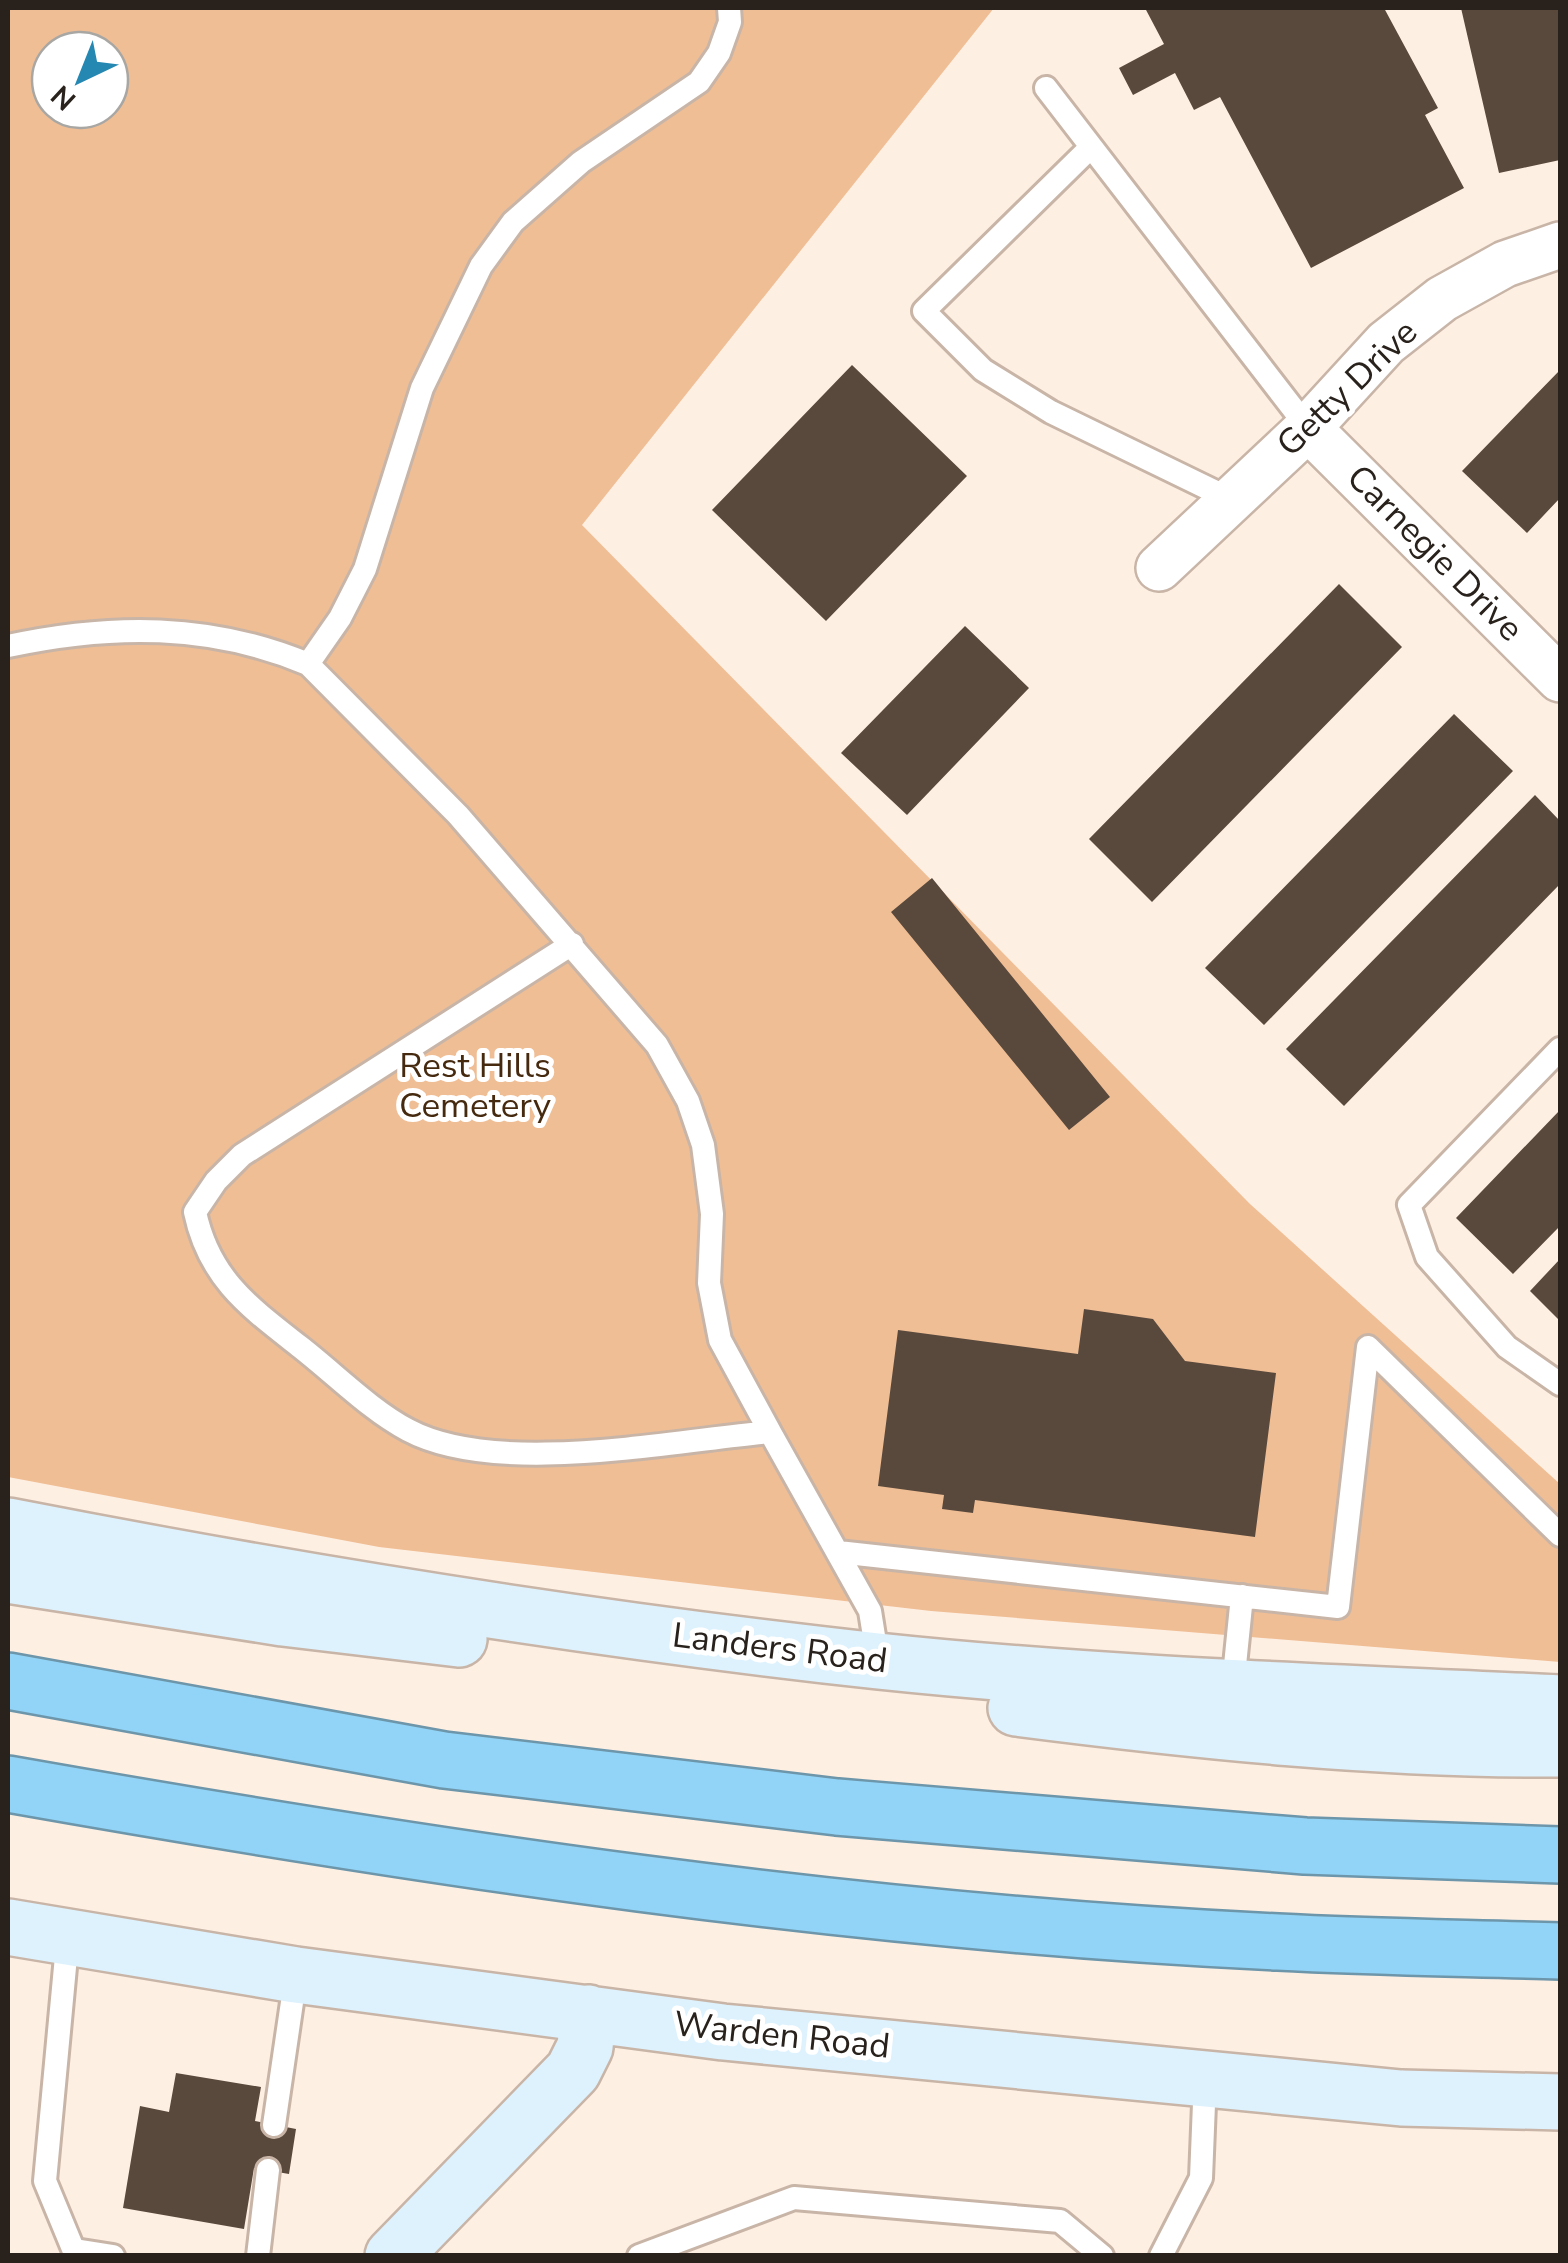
<svg xmlns="http://www.w3.org/2000/svg" width="1568" height="2263" viewBox="0 0 1568 2263" font-family="'Nunito Sans',sans-serif">
	<rect width="100%" height="100%" fill="#feefe3"/>
	<!-- green -->
	<path fill="#f0be95" fill-rule="evenodd" d="M8 8H994L582 525 1250 1204 1560 1484V1662L931 1611 379 1547 8 1477ZM50 50H110V110H50Z"/>
	<!-- building -->
	<path fill="#59493d" d="M1145 8H1384L1438 108 1425 115 1464 188 1311 268 1220 97 1194 110 1175 73 1133 95 1119 68 1164 44Z
		M1461 8H1560V160L1499 173Z
		M852 365 967 476 826 621 712 510Z
		M1560 370V498L1527 533 1462 471Z
		M1339 584 1402 647 1152 902 1089 839Z
		M965 626 1029 688 907 815 841 753Z
		M1454 714 1513 771 1264 1025 1205 968Z
		M1535 795 1560 821V884L1344 1106 1286 1049Z
		M932 878 1110 1097 1069 1130 891 912Z
		M1560 1110V1226L1513 1274 1456 1218Z
		M1560 1259V1321L1530 1291Z
		M1084 1309 1153 1319 1185 1361 1276 1373 1255 1537 975 1500 973 1513 942 1509 944 1495 878 1486 898 1330 1078 1354Z
		M176 2073 261 2087 255 2121 296 2129 289 2174 254 2168 244 2229 123 2208 140 2106 169 2112Z"/>
	<g fill="none" stroke-linecap="round" stroke-linejoin="round">
		<!-- service casing -->
		<g stroke="#c8b5a7" stroke-width="28">
			<path id="service" d="M1046 88 1308 428
				M1091 147 924 311 983 370 1051 412 1232 500
				M8 646C111 624 210 623 308 664L458 815 657 1045 688 1101 703 1145 712 1214 709 1283 720 1340 770 1432
				M308 664 340 618 365 569 422 388 481 266 513 222 581 162 699 82 719 53 730 22 729 8
				M572 944 242 1155 216 1181 195 1212C209 1278 248 1306 299 1346 334 1373 370 1410 408 1430 496 1477 671 1441 770 1432L870 1611 878 1661
				M1560 1049 1409 1205 1427 1257 1507 1347 1560 1384
				M838 1552 1338 1607 1368 1347 1560 1535
				M1233 1685 1242 1596
				M68 1935 45 2181 76 2256
				M274 2125 296 1975
				M75 2250 113 2256
				M258 2256 268 2170
				M639 2256 794 2198 1060 2221 1102 2256
				M1161 2256 1201 2178 1205 2079"/>
		</g>
		<!-- minor casing -->
		<g stroke="#c8b5a7" stroke-width="50">
			<path id="minor" d="M1308 428 1560 679
				M1159 568 1308 428 1386 343 1442 299 1505 264 1560 245"/>
		</g>
		<!-- secondary casing -->
		<g stroke="#c8b5a7" stroke-width="60">
			<path id="secondary" d="M8 1526C295 1582 586 1629 878 1661 1104 1685 1333 1692 1560 1703
				M8 1575 283 1618 459 1639
				M1016 1708C1195 1731 1379 1750 1560 1749
				M8 1927 296 1975 723 2032 1401 2098 1560 2102
				M393 2256 573 2071 585 2047 588 2013"/>
		</g>
		<!-- motorway casing -->
		<g stroke="#6d96aa" stroke-width="60">
			<path id="motorway" d="M8 1681 444 1760 837 1807 1305 1846 1560 1855
				M8 1784C427 1858 852 1922 1278 1942 1372 1947 1466 1948 1560 1951"/>
		</g>
		<!-- service -->
		<use href="#service" stroke="#fff" stroke-width="22"/>
		<!-- minor -->
		<use href="#minor" stroke="#fff" stroke-width="45"/>
		<!-- secondary -->
		<use href="#secondary" stroke="#def2fd" stroke-width="55"/>
		<!-- motorway -->
		<use href="#motorway" stroke="#91d4f7" stroke-width="55"/>
	</g>
	<g text-anchor="middle" dominant-baseline="central" stroke-width="10" stroke-linejoin="round" paint-order="stroke">
		<!-- street labels -->
		<g font-size="35" fill="#29221c" stroke="#fff">
			<text transform="translate(1347 388) rotate(-44)">Getty Drive</text>
			<text transform="translate(1435 553) rotate(45)">Carnegie Drive</text>
			<text transform="translate(780 1648) rotate(7)">Landers Road</text>
			<text transform="translate(782 2035) rotate(6)">Warden Road</text>
		</g>
		<!-- park labels -->
		<g font-size="35" fill="#462a10" stroke="#fff">
			<text x="475" y="1065">Rest Hills<tspan x="475" dy="40">Cemetery</tspan></text>
		</g>
	</g>
	<!-- border -->
	<rect width="1568" height="2263" fill="none" stroke="#29221c" stroke-width="20"/>
	<!-- north arrow -->
	<g transform="translate(80 80) rotate(223)"><circle r="48" fill="#ffffff" stroke="#a9a7a4" stroke-width="2.5"/>
	<path d="M0-8L18 38L0 25L-18 38Z" fill="#2588b2"/>
	<text y="-15" font-size="28" font-weight="bold" text-anchor="middle" fill="#29221c">N</text>
	</g>
</svg>
